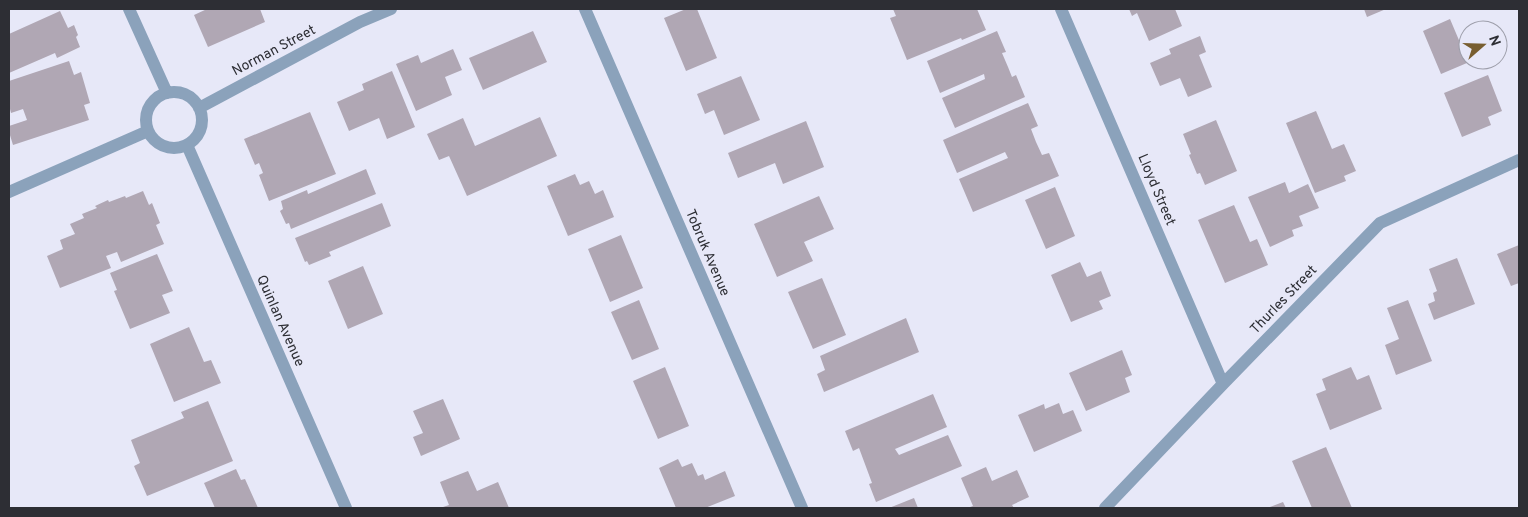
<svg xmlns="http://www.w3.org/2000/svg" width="1528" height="517" viewBox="0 0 1528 517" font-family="Overpass,sans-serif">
	<rect width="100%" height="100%" fill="#e7e8f8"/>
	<!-- building -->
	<path fill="#b0a7b4" d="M207 9H260L265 22 208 47 194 15Z
		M686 9H697L717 58 686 71 664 18Z
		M893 9H977L986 30 962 40 961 38 907 60 890 18 896 16Z
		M1129 9H1175L1182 26 1149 41 1137 13 1132 16Z
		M1364 9H1386L1367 17Z
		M60 11 68 28 74 25 78 35 76 37 80 47 57 58 55 53 9 73V34Z
		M1450 19 1461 45 1468 42V60H1474L1441 74 1423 31Z
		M533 31 547 62 483 90 469 58Z
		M997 31 1006 52 1002 53 1008 67 1012 77 1016 75 1025 97 955 128 942 98 985 79 984 74 940 93 927 61Z
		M1200 36 1206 52 1199 55 1212 87 1188 97 1180 78 1160 86 1150 63 1171 54 1169 49Z
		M453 49 462 70 445 77 452 95 416 111 396 64 418 55 421 63Z
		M69 61 74 75 81 72 90 103 84 105 89 120 13 145 9 132V126L27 120 23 109 11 113 9 105V81Z
		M392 71 415 127 387 139 379 118 349 131 337 102 364 90 362 84Z
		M1488 75 1502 111 1488 117 1491 125 1462 137 1444 93Z
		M741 76 760 120 724 135 714 110 705 114 697 94Z
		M1028 103 1038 126 1031 129 1036 142 1042 155 1049 153 1059 176 973 212 959 179 1008 158 1005 152 957 173 943 140Z
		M1316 111 1332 149 1344 144 1356 171 1344 176 1346 181 1315 193 1286 123Z
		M310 112 336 174 269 201 259 175 263 173 259 163 255 165 244 139Z
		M540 117 557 156 467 196 449 156 439 160 427 134 463 118 475 146Z
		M1216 120 1237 171 1205 185 1200 173 1197 174 1189 155 1191 154 1183 134Z
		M806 121 824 167 783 184 775 163 738 178 728 153Z
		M366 169 376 194 291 229 289 223 286 224 280 211 283 209 281 201 307 190 308 194Z
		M575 174 580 185 589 181 595 194 603 190 614 217 568 236 547 186Z
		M1285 182 1289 193 1308 184 1319 208 1299 216 1303 226 1292 230 1294 236 1270 247 1248 197Z
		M1055 187 1075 236 1046 249 1025 200Z
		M143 191 149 205 152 203 160 223 156 225 164 244 121 262 117 252 106 256 111 268 60 288 47 256 63 249 60 240 75 234 70 224 84 218 82 214 97 208 95 206 108 200 109 202 125 196 126 198Z
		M819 196 834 229 804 242 813 261 777 277 754 224Z
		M382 203 391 226 329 252 331 256 309 265 307 261 305 262 295 238Z
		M1234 205 1250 242 1257 239 1268 265 1225 283 1198 220Z
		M621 235 643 288 610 302 588 249Z
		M1519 245V283L1511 286 1497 254Z
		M157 254 173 291 162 295 170 313 130 329 114 291 117 290 110 273Z
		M1457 258 1475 304 1434 320 1428 304 1435 301 1433 293 1437 291 1429 269Z
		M1080 262 1087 277 1101 271 1111 296 1099 301 1103 309 1071 322 1051 275Z
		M363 266 383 314 348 329 328 281Z
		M822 278 846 335 813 349 788 292Z
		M639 300 659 349 632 360 611 312Z
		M1408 300 1432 361 1396 375 1385 345 1399 339 1387 308Z
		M906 318 919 352 824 392 817 374 825 370 820 356Z
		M189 327 204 362 211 360 221 383 174 402 150 344Z
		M1122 350 1132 375 1125 378 1130 392 1086 411 1069 373Z
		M665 367 689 426 658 439 633 381Z
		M1351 367 1357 380 1369 375 1382 409 1330 430 1316 394 1326 390 1322 379Z
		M933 394 947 427 895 449 899 455 948 435 962 466 876 502 869 484 872 483 859 448 853 451 845 431Z
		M443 399 460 439 421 456 413 437 423 433 413 411Z
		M208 401 233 461 147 496 134 466 140 463 131 440 184 418 181 412Z
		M1059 403 1063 414 1073 410 1082 431 1034 452 1018 415 1044 404 1045 409Z
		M1326 447 1352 508H1312L1292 461Z
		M678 459 682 467 692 463 698 476 703 474 705 480 725 471 735 496 705 508H676L659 468Z
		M986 467 992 481 1017 470 1029 497 1012 505 1014 508H967L973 506 961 478Z
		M236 469 241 480 245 479 258 508H215L204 483Z
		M468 471 477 491 498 482 509 508H440L449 505 440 482Z
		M914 498 918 508H889Z
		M1283 502 1286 508H1267Z"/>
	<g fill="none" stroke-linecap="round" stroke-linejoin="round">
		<!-- minor -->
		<path stroke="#8ba2bb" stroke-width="12" d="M129 9 167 93
			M585 9 802 508
			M1061 9 1223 384
			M146 120a28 28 0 1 1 56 0a28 28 0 1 1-56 0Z
			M199 108 360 22 391 9
			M187 145 346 508
			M9 192 148 131
			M1105 508 1223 384 1380 223 1519 160"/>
	</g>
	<g text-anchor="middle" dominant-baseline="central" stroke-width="5" stroke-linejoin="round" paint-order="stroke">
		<!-- street labels -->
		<g font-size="14" fill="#2d2e34" stroke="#e7e8f8">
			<text transform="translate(274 51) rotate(-28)">Norman Street</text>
			<text transform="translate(1156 190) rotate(67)">Lloyd Street</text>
			<text transform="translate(707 253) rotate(67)">Tobruk Avenue</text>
			<text transform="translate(1284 300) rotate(-46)">Thurles Street</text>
			<text transform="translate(280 321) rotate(66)">Quinlan Avenue</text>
		</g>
	</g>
	<!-- border -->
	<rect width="1528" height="517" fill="none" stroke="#2d2e34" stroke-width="20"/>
	<!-- north arrow -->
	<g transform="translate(1483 45) rotate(70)"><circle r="24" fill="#e7e8f8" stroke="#9d9eaa"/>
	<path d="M0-4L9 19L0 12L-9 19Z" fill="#785e30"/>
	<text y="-8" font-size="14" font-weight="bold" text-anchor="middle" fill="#2d2e34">N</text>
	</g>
</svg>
